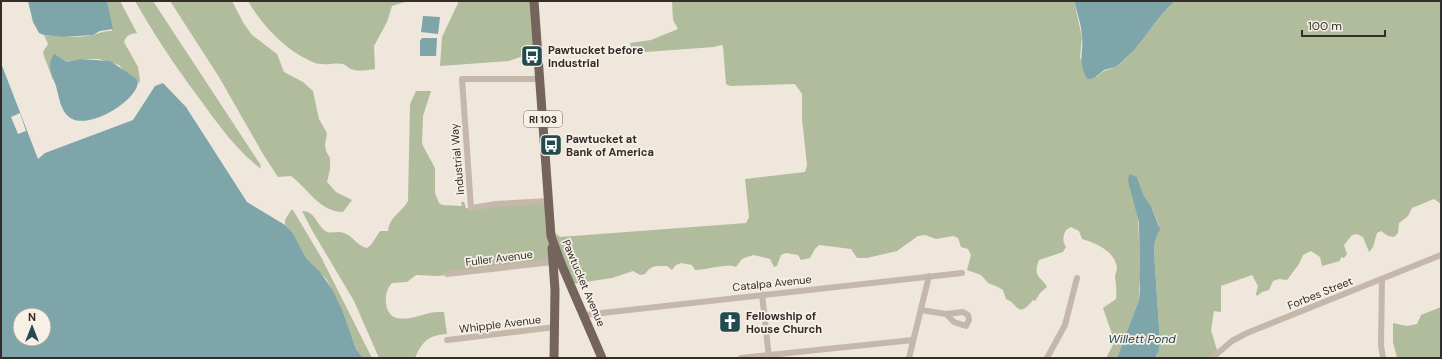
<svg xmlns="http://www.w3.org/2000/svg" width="1442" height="359" viewBox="0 0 1442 359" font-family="'DM Sans',sans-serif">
	<rect width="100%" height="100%" fill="#efe7dc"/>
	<!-- green -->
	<path fill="#b1bc9d" d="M107 1H120L136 31 137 33C129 34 127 35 124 42L138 67 140 80 139 84 137 79 125 72 119 65 99 59H80L67 62 54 55 53 80 44 56 43 52 48 44 44 35C57 37 81 38 93 35 100 33 104 31 112 31Z
		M135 1H153L260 164 261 169C232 147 212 115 190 86 170 58 152 31 135 1Z
		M170 1H232L244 24 252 35 277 54 284 72 303 82 313 91 319 119 327 133 325 145 326 151 330 158V169L327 182 336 192 352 200 343 212C320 212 308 189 291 176L278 177 263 154 219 77Z
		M248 1H408L392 6 387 22 374 46 375 69C367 70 358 72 351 69 348 68 346 65 343 64 335 62 326 66 315 63 287 52 263 27 248 1Z
		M459 1H534V52L509 61 440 66 442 37Z
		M672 1H1074L1082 37 1080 58 1097 77C1104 69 1106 71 1115 67 1122 64 1129 56 1133 50 1148 34 1158 16 1175 1H1441V204L1434 199 1412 208 1408 216 1399 223 1398 233 1394 237 1388 236 1381 231 1377 233 1373 247 1369 252 1363 237 1357 234 1352 235 1344 245 1347 254 1344 258 1341 257 1340 261 1322 266 1320 257 1311 251 1303 255 1299 264 1287 280 1279 279 1273 281 1269 290 1262 292 1257 296 1256 294 1258 286 1252 275 1221 286V312L1214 311 1211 330 1217 350 1212 358H1155L1159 351 1160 341 1154 252 1155 241 1159 232V225L1151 206 1144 196 1137 177 1140 276 1139 300 1117 358H1106L1113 345V337L1103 308 1116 299C1117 291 1116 285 1115 277 1115 274 1117 271 1117 268 1115 251 1096 243 1082 239L1079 231 1071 227 1066 230C1063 236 1062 241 1066 247L1063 252 1039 260C1032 279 1042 276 1047 287L1040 293 1035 301 1033 300C1017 320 1018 303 1006 299L1003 290 998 287 988 283 981 275 967 270 971 255 968 249 961 247 958 238 953 236 936 239 925 235 918 236 897 251 867 258H857L851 249 819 245 815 249 810 258 801 260 798 255 786 253 781 255 777 266 774 267 770 259 754 255 747 257 742 259 736 267C727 263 707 270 695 270L692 265 681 263 676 265 672 270 667 266C656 266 651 265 645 274L640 275 633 271 612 278 572 284 553 259 500 269 438 276 416 275 407 282 392 283C387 288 385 296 386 303 388 326 412 318 426 314 431 312 438 312 444 312L447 334C428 335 422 342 415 358H379L354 301 313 232 302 211C314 211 316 222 323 229 329 236 336 230 344 233 353 236 357 246 367 248L371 245 380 231H388C389 217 402 212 408 201L410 104 416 91H431L423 116 422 144 435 168V193L439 203 442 205 462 206 461 202H464L466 208 470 209 549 200 552 230 560 237 746 223 749 217 745 179 805 172 807 165 802 119V94L795 84 730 86 726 84 723 46 721 45 714 47 632 53 630 43 651 40 678 29 673 20Z
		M291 210H293L321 257 372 358H363L356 349 342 309 327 280 306 258 293 233 285 225V220Z
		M1441 307V358H1397L1393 342V323L1407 326 1417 324 1421 315Z"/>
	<!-- water -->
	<path fill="#7ea5a9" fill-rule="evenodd" d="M28 1H107L113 29 100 31 93 35 63 37 44 35 39 33 33 22Z
		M1074 1H1175C1158 16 1148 34 1133 51 1128 56 1121 64 1115 67 1111 69 1106 68 1103 71 1097 75 1096 79 1087 79 1077 59 1084 54 1082 35 1081 24 1077 12 1074 1Z
		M423 16 440 17 438 34 421 32Z
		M422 38H437L436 56H420V41Z
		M54 54 67 62 80 59 110 61 137 79C145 95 89 133 69 117 60 110 59 96 56 86 52 74 46 66 54 54Z
		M1 63 38 159 45 153 133 120 155 86 163 83 186 107 247 202 285 225 293 233 306 258 320 272 332 289 342 309 356 349 363 358H1ZM20 315H44V339H20Z
		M1129 174 1137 177 1144 196 1151 206 1160 229 1155 241 1154 252 1160 341 1159 351 1155 358H1117L1139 300 1140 291 1139 222 1128 181Z"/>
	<!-- pier -->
	<path fill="#efe7dc" d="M20 113 26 131 18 134 11 117Z"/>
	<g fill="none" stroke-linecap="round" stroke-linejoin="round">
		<!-- street -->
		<path stroke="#c5b7a9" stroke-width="6" d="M540 79H462L471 208 496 204 549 201
			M447 274 553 262
			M1382 279 1381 345 1383 358
			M762 294 769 358
			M921 310 946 314
			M963 312 968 315 969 320 966 326 954 322 946 314Z
			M584 315 962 273
			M447 340 555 327
			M741 358 913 340
			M909 358 929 276
			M1047 358 1065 325 1077 278
			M1212 358 1232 341 1247 333 1441 255"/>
		<!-- primary -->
		<path stroke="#74645b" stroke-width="9" d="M534 1 551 236 560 261 602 358
			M552 248 555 290 554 358"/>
	</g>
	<!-- icons -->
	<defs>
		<g id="bus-square" transform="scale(1.15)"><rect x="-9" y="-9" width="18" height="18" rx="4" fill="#224b50" stroke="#f7f0e7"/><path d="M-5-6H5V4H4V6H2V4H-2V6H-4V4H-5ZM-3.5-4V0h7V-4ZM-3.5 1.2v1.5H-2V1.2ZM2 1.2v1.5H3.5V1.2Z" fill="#fff"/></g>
		<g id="church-square" transform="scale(1.15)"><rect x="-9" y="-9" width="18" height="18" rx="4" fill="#224b50" stroke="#f7f0e7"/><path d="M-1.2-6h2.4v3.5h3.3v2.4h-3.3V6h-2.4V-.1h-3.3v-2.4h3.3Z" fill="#fff"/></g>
	</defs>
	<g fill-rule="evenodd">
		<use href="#bus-square" x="532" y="56"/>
		<use href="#bus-square" x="551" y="145"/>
		<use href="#church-square" x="730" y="322"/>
	</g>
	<g text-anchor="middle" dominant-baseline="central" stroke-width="3.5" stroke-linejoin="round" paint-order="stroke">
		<!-- shield labels -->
		<rect fill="#f7f0e7" stroke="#6e6761" stroke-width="1" x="524" y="111" width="38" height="16" rx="3"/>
		<g font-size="10" font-weight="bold" fill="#332c28">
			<text x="543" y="119">RI 103</text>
		</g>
		<!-- poi labels -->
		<g font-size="11" font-weight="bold" fill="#332c28" stroke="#f7f0e7" text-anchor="start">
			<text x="548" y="50">Pawtucket before<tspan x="548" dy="13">Industrial</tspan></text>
			<text x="566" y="139">Pawtucket at<tspan x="566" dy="13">Bank of America</tspan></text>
			<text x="746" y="316">Fellowship of<tspan x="746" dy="13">House Church</tspan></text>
		</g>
		<!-- street labels -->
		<g font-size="11" fill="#332c28" stroke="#f7f0e7">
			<text transform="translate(457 159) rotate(-95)">Industrial Way</text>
			<text transform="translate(499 258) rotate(-7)">Fuller Avenue</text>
			<text transform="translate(584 283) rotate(67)">Pawtucket Avenue</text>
			<text transform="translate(772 283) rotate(-6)">Catalpa Avenue</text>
			<text transform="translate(1320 293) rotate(-22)">Forbes Street</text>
			<text transform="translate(500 324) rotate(-7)">Whipple Avenue</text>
		</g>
		<!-- water labels -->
		<g font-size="12" font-style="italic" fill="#224b50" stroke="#f7f0e7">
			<text x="1142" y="339">Willett Pond</text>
		</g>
	</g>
	<!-- border -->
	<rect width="1442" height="359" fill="none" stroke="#332c28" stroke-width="4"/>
	<!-- north arrow -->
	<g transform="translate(32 327)"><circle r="19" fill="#f7f0e7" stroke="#a9a29b"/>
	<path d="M0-3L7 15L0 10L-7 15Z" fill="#224b50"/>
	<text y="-6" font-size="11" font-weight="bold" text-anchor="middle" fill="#332c28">N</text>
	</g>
	<!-- scale -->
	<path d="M1302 30v6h83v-6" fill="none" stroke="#332c28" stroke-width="2"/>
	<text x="1308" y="30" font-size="12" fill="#332c28" stroke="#f7f0e7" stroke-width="3" paint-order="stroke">100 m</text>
</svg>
